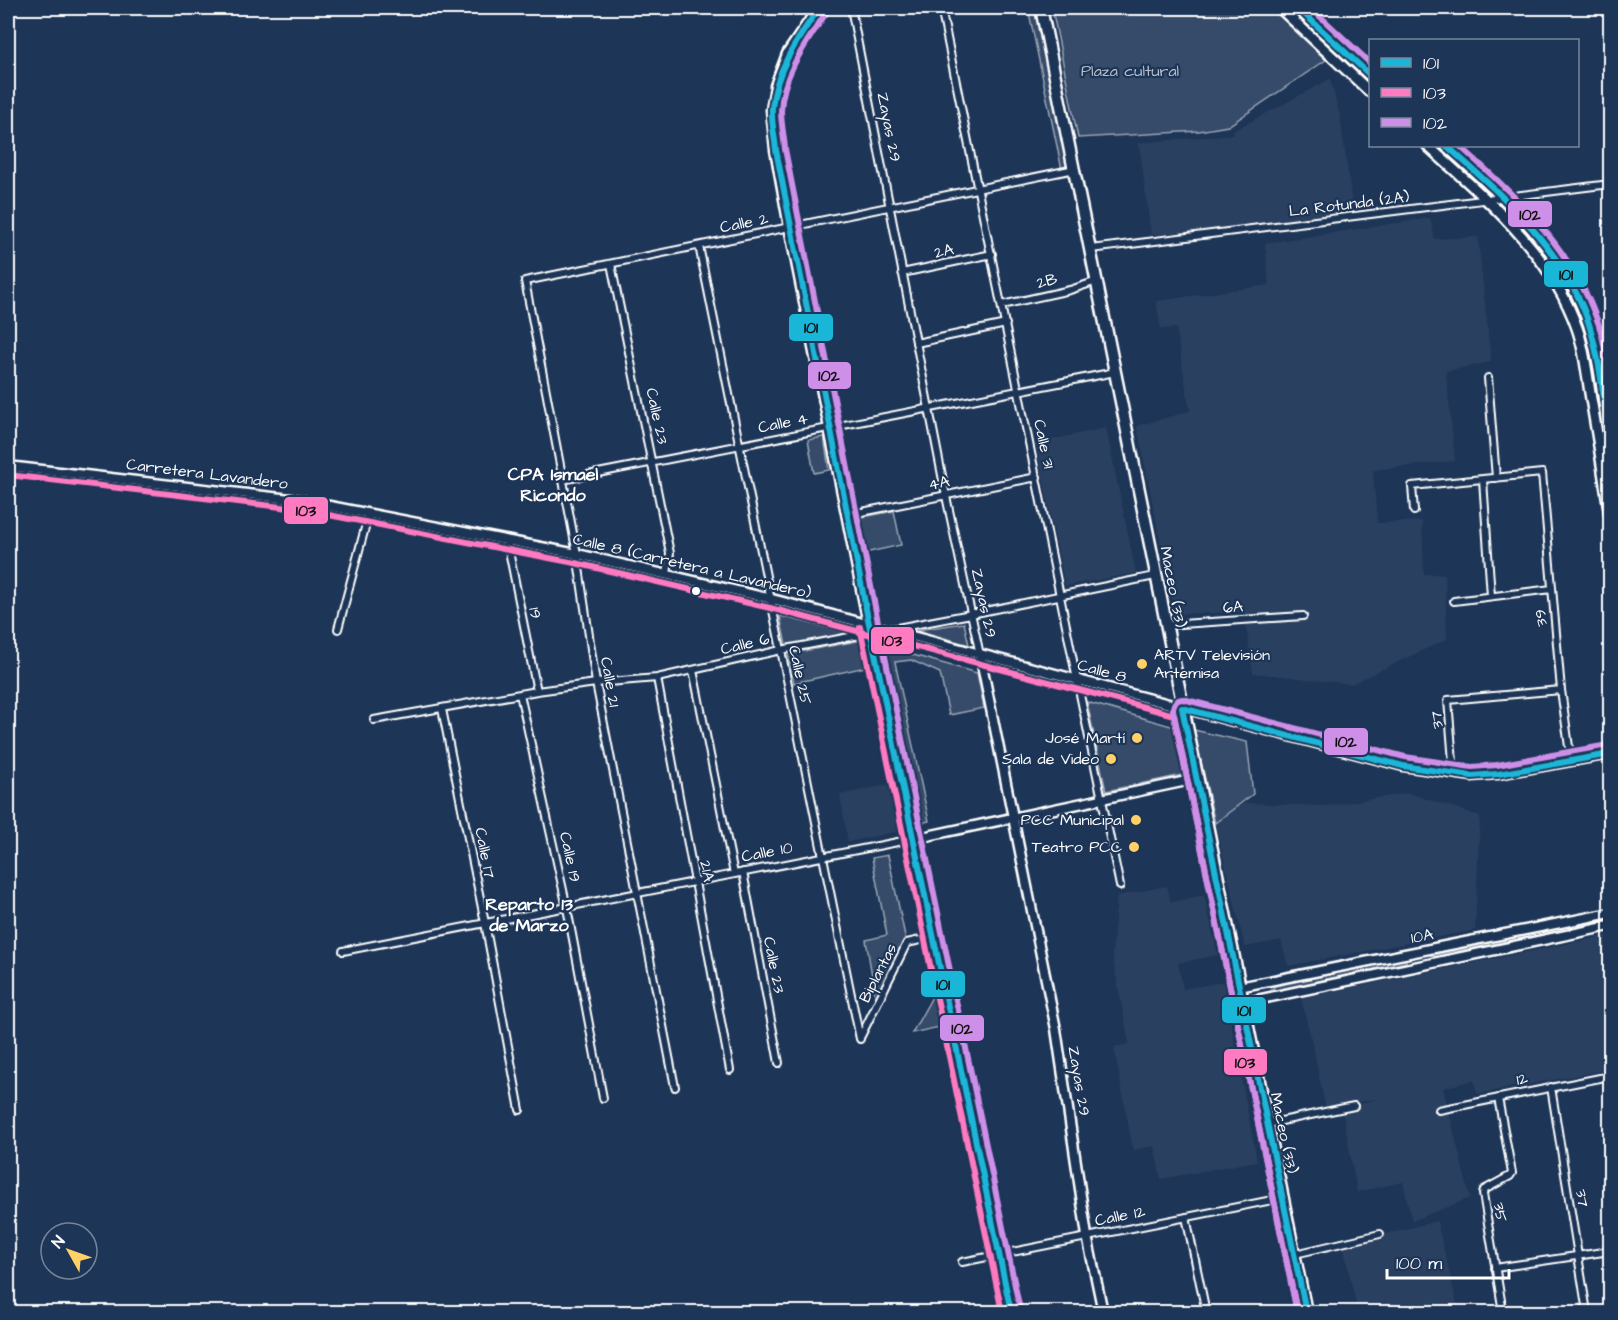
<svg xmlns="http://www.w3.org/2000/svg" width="1618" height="1320" viewBox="0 0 1618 1320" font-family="'Architects Daughter',sans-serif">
	<rect width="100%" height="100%" fill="#1d3557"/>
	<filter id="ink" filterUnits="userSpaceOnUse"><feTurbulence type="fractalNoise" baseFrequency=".0167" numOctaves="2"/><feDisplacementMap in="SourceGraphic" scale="12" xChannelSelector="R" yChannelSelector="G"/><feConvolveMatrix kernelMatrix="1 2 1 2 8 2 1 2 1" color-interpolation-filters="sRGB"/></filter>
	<g filter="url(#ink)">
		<!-- built -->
		<path fill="#2a4161" d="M1330 79 1340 116 1353 210 1245 226 1151 235 1139 143 1234 134 1233 131Z
			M1430 218 1435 239 1478 237 1491 362 1446 371 1455 461 1373 470 1377 523 1422 521 1424 574H1445L1447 639 1351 684 1253 673 1244 612 1175 614 1137 426 1190 411 1176 328 1161 329 1156 301 1269 285 1265 243Z
			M1106 428 1136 573 1065 586 1036 443Z
			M891 784 899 831 848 842 840 795Z
			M1408 793 1480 816 1475 930 1288 966 1281 940 1245 947 1215 823 1245 803 1327 806Z
			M1167 886 1171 902 1204 895 1218 955 1178 963 1183 989 1223 982 1257 1161 1161 1179 1154 1146 1133 1150 1114 1047 1129 1044 1112 954 1117 896Z
			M1610 935V1069L1477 1094 1474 1080 1443 1088 1470 1198 1412 1221 1403 1182 1357 1192 1342 1109 1378 1099 1325 1106 1315 1055 1301 998Z
			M1437 1221 1459 1312H1318L1356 1304 1343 1245Z"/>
		<!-- green -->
		<path fill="#364b69" stroke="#9aa5b4" stroke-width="1.5" d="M1028 8H1035L1068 168 1062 170Z
			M1052 8H1271L1326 60 1228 126 1199 131 1078 138Z
			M1513 216 1547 255 1568 289 1579 313 1593 366 1610 486 1588 353 1576 312 1565 289 1546 259 1512 218Z
			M824 437 829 470 814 473 808 440Z
			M894 511 901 545 860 554 853 519Z
			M780 616 853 634 786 645Z
			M964 623 969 645 917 630Z
			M863 640 866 643 870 666 794 683 788 654Z
			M881 646 977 673 984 708 949 715 940 673 911 660 895 662 929 821 917 824Z
			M1087 702 1178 728 1187 774 1106 791Z
			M1194 730 1247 742 1253 794 1215 823Z
			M888 855 906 941 876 1000 866 940 887 935 872 858Z
			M1610 918V921L1431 956 1429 954Z
			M1406 959V962L1276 990 1272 989 1275 986Z
			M937 988 944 1026 912 1033Z"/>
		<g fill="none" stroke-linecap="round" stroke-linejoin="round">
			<!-- minor casing -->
			<g stroke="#fff" stroke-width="10">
				<path id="minor" d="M851 8 946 496 980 655
					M941 8 1077 680 1120 886
					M699 246 860 1039
					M1091 249 1610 184
					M611 264 670 553 667 574
					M902 273 992 254
					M1002 305 1070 290 1097 281
					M916 343 1006 324
					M1488 378 1496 478
					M562 480 1115 372
					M1483 480 1491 596
					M1414 511 1412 486 1542 473 1561 690 1571 761
					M847 515 1037 477
					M507 541 537 691
					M1454 601 1552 589
					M1166 625 1303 616
					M338 629 369 513
					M693 670 734 874
					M657 678 730 1070
					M520 694 567 908 603 1098
					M442 709 485 923 520 1110
					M374 720 537 691 596 683 657 678 781 650 971 614 1155 576
					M1454 774 1448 700 1561 690
					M743 872 779 1063
					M343 951 913 839
					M860 1038 907 943 934 937
					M675 1087 596 683 577 554 525 281 1075 169
					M1551 1087 1587 1312
					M1498 1098 1512 1173 1510 1176 1484 1190 1483 1194 1503 1312
					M1439 1110 1610 1076
					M1267 1124 1354 1106
					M1186 1217 1206 1312
					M1295 1254 1380 1234
					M962 1262 1282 1198
					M1495 1268 1610 1251"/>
			</g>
			<!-- tertiary casing -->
			<g stroke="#fff" stroke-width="13">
				<path id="tertiary" d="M8 466 299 500 577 554 772 599 1403 766 1472 776 1498 774 1610 754
					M980 655 1056 1029 1087 1236 1103 1312
					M913 839 1196 779
					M1239 987 1610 913
					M1242 1003 1610 926"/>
			</g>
			<!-- secondary casing -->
			<g stroke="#fff" stroke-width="14">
				<path id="secondary" d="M1280 8 1370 92
					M1298 8 1370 75
					M1428 146C1486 199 1550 251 1577 328 1585 350 1587 376 1591 399 1598 438 1604 477 1610 516
					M1447 146C1503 197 1562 247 1588 321 1601 360 1604 403 1610 442"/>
			</g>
			<!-- primary casing -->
			<g stroke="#fff" stroke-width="15">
				<path id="primary" d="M819 8 788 54 776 86 772 110 776 150 790 227 871 634 1011 1312
					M1041 8 1306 1312"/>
			</g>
			<!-- minor -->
			<use href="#minor" stroke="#1d3557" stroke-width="6"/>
			<!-- tertiary -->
			<use href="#tertiary" stroke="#1d3557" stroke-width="8"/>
			<!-- secondary -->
			<use href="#secondary" stroke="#1d3557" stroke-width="9"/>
			<!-- primary -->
			<use href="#primary" stroke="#1d3557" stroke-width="10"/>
			<!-- bus-1 casing -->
			<g stroke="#1d3557" stroke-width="10">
				<path id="bus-1" d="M819 8C798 39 776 69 772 108 771 122 775 137 776 150L871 634 1011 1312
					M1298 8 1370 75
					M1447 146C1503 196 1565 250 1589 324 1601 362 1604 403 1610 442
					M1182 708 1306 1312
					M1182 708 1403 766 1472 776 1498 774 1610 754"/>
			</g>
			<!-- bus-2 casing -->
			<g stroke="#1d3557" stroke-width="10">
				<path id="bus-2" d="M8 475 298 509 575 563 770 608 1174 715 1297 1312
					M860 627 1002 1312"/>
			</g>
			<!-- bus-3 casing -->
			<g stroke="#1d3557" stroke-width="10">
				<path id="bus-3" d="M1311 8 1370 63
					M826 13C807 42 782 74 781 111 781 123 784 136 785 149L880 632 1020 1310
					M1460 146C1514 195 1570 246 1596 317 1604 337 1607 359 1610 380
					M1297 1312 1173 710C1173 703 1177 699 1183 699L1405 757 1472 767 1497 765 1608 745"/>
			</g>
			<!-- bus-1 -->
			<use href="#bus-1" stroke="#1ab6d8" stroke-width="6"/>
			<!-- bus-2 -->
			<use href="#bus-2" stroke="#fe7ac1" stroke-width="6"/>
			<!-- bus-3 -->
			<use href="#bus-3" stroke="#ce8fe9" stroke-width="6"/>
		</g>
	</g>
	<!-- markers -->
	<circle fill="#fff" stroke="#1d3557" stroke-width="2" cx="696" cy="591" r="5"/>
	<g fill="#ffd166" stroke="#1d3557" stroke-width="2">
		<circle cx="1142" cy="664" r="6"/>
		<circle cx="1137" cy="738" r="6"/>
		<circle cx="1111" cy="759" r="6"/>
		<circle cx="1136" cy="820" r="6"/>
		<circle cx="1134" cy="847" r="6"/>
	</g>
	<g text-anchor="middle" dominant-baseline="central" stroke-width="4.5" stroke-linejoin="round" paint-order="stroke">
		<!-- park labels -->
		<g font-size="16" fill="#b9c0ca" stroke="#1d3557">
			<text x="1130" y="71">Plaza cultural</text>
		</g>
		<!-- street labels -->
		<g font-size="16" fill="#fff" stroke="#1d3557">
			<text transform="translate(889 127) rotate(79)">Zayas 29</text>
			<text transform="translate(1349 204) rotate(-7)">La Rotunda (2A)</text>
			<text transform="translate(744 223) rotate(-11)">Calle 2</text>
			<text transform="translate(944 251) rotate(-12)">2A</text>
			<text transform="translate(1047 281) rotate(-13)">2B</text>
			<text transform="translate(657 416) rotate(78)">Calle 23</text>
			<text transform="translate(783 423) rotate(-11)">Calle 4</text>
			<text transform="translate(1044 444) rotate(78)">Calle 31</text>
			<text transform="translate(207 474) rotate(7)">Carretera Lavandero</text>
			<text transform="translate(939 483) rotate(-11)">4A</text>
			<text transform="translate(692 566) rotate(13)">Calle 8 (Carretera a Lavandero)</text>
			<text transform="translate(1173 587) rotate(79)">Maceo (33)</text>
			<text transform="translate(984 603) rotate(78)">Zayas 29</text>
			<text transform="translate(1233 607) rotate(-4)">6A</text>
			<text transform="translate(535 613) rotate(79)">19</text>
			<text transform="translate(1541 618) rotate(-95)">39</text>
			<text transform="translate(745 644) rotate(-13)">Calle 6</text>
			<text transform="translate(1102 671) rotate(15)">Calle 8</text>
			<text transform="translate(800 675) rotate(78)">Calle 25</text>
			<text transform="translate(610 682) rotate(80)">Calle 21</text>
			<text transform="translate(1437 720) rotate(-95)">37</text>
			<text transform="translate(767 852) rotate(-11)">Calle 10</text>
			<text transform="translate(485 853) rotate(79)">Calle 17</text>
			<text transform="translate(570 857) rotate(78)">Calle 19</text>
			<text transform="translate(707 871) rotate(79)">21A</text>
			<text transform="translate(1422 936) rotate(-11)">10A</text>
			<text transform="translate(774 965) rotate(79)">Calle 23</text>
			<text transform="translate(878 973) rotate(-63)">Biplantas</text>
			<text transform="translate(1522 1079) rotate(-11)">12</text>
			<text transform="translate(1079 1081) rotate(81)">Zayas 29</text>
			<text transform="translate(1284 1133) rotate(78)">Maceo (33)</text>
			<text transform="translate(1582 1198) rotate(81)">37</text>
			<text transform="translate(1500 1212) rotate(80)">35</text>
			<text transform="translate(1120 1216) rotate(-11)">Calle 12</text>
		</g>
		<!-- poi labels -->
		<g font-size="16" fill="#fff" stroke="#1d3557" text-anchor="end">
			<text x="1154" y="655" text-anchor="start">ARTV Televisión<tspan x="1154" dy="18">Artemisa</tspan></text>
			<text x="1125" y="738">José Martí</text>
			<text x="1099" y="759">Sala de Video</text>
			<text x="1124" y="820">PCC Municipal</text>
			<text x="1122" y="847">Teatro PCC</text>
		</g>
		<!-- neighbourhood labels -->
		<g font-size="18" font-weight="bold" fill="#fff" stroke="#1d3557">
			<text x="553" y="474">CPA Ismael<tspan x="553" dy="21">Ricondo</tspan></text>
			<text x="529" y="904">Reparto 13<tspan x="529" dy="21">de Marzo</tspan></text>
		</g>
	</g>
	<g stroke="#1d3557" stroke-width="2">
		<rect x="1507" y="200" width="46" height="28" rx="6" fill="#ce8fe9"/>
		<rect x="1543" y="260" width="46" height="28" rx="6" fill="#1ab6d8"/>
		<rect x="788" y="313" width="46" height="29" rx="6" fill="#1ab6d8"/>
		<rect x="807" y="361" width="45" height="29" rx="6" fill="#ce8fe9"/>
		<rect x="283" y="496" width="46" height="29" rx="6" fill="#fe7ac1"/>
		<rect x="870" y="626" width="45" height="29" rx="6" fill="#fe7ac1"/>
		<rect x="1323" y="727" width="46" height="29" rx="6" fill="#ce8fe9"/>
		<rect x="920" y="970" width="46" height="28" rx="6" fill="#1ab6d8"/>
		<rect x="1221" y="996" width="46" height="28" rx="6" fill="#1ab6d8"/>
		<rect x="939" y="1014" width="46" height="28" rx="6" fill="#ce8fe9"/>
		<rect x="1223" y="1048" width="45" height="28" rx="6" fill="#fe7ac1"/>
	</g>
	<g font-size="16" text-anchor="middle" font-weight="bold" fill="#111">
		<text x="1530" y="220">102</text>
		<text x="1566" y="280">101</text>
		<text x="811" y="333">101</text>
		<text x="829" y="381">102</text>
		<text x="306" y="516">103</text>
		<text x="892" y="646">103</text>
		<text x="1346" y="747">102</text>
		<text x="943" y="990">101</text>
		<text x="1244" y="1016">101</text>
		<text x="962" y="1034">102</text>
		<text x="1245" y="1068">103</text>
	</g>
	<!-- margin -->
	<rect width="1618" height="1320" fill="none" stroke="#1d3557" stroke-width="30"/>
	<rect x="15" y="15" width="1588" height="1290" fill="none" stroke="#fff" stroke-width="2" filter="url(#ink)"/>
	<!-- legend -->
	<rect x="1369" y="39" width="210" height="108" fill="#1d3557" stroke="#77869a" stroke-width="1.5"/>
	<rect x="1381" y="58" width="30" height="9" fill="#1ab6d8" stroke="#77869a" stroke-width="1.5"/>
	<text x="1423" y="69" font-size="18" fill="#ffffff">101</text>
	<rect x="1381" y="88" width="30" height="9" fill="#fe7ac1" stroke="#77869a" stroke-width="1.5"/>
	<text x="1423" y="99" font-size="18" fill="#ffffff">103</text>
	<rect x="1381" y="118" width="30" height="9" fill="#ce8fe9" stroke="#77869a" stroke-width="1.5"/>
	<text x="1423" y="129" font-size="18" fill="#ffffff">102</text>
	<!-- north arrow -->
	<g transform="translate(69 1251) rotate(310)"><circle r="28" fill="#1d3557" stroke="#77869a" stroke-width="1.5"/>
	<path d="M0-4.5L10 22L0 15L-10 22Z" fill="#ffd166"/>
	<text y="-9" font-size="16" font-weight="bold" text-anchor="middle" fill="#ffffff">N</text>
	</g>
	<!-- scale -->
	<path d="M1387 1269v9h122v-9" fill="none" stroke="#ffffff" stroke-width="3"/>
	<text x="1396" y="1269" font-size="18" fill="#ffffff" stroke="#1d3557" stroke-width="4.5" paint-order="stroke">100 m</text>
</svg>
